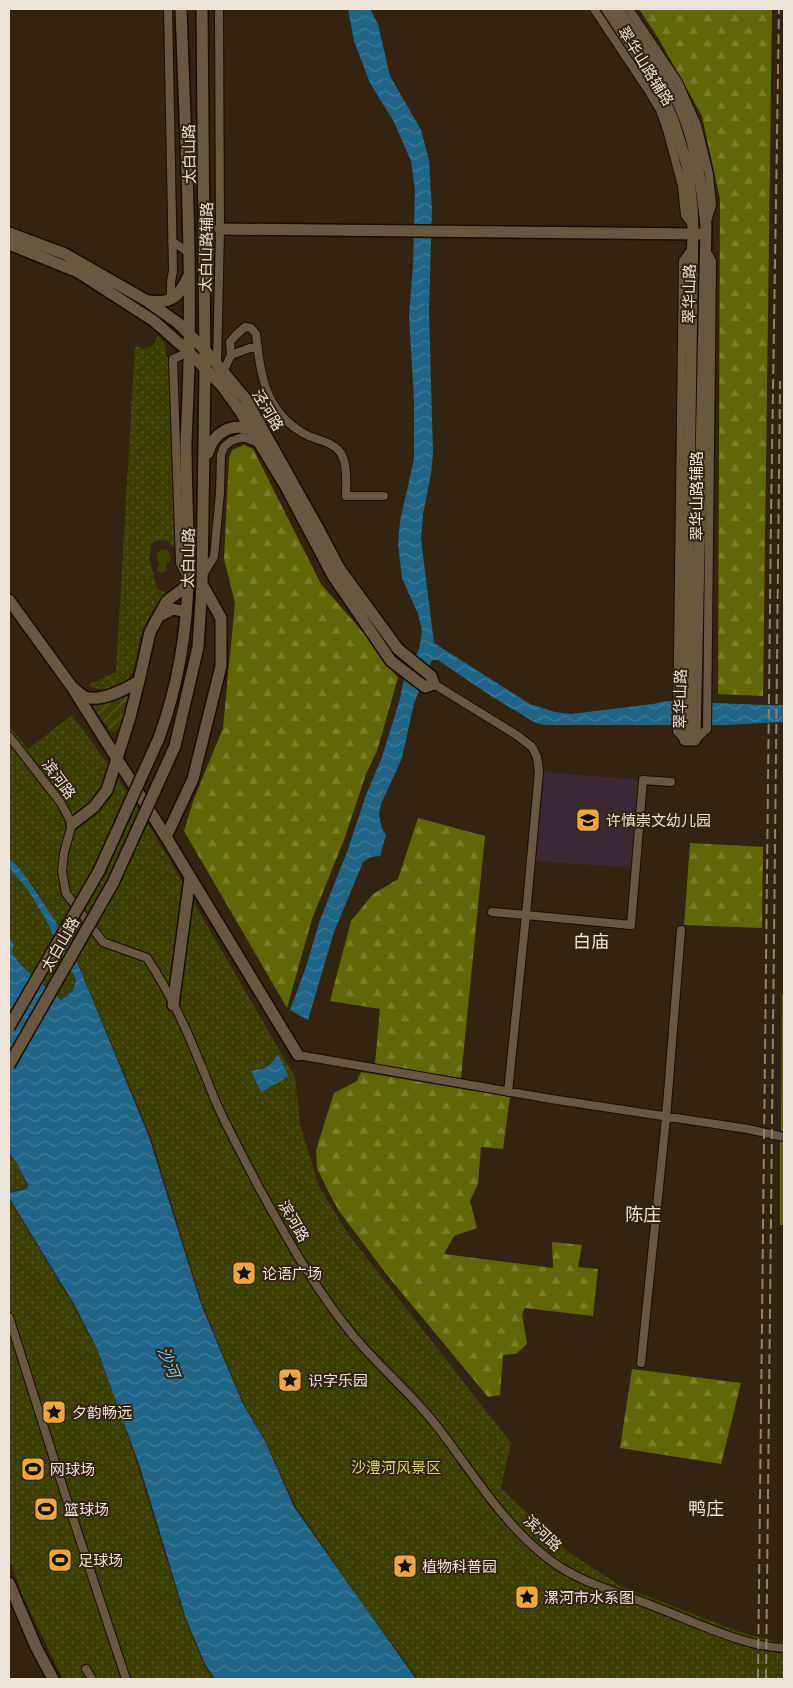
<svg xmlns="http://www.w3.org/2000/svg" width="793" height="1688" viewBox="0 0 793 1688" font-family="Quicksand,'Noto Sans SC',sans-serif">
	<defs>
		<pattern id="forest-firs" width="22" height="20" patternUnits="userSpaceOnUse" patternTransform="scale(1.25)"><rect width="22" height="20" fill="#616704"/><path d="M5 1l3.5 6h-7zM16 11l3.5 6h-7z" fill="#787d28"/></pattern>
		<pattern id="park-dots" width="8" height="8" patternUnits="userSpaceOnUse" patternTransform="scale(1.25)"><rect width="8" height="8" fill="#3b3f02"/><path d="M2 2h.1M6 6h.1" fill="none" stroke="#585b26" stroke-width="1.8" stroke-linecap="round"/></pattern>
		<pattern id="garden-furrows" width="10" height="10" patternUnits="userSpaceOnUse" patternTransform="scale(1.25)"><rect width="10" height="10" fill="#3b3f02"/><path d="M-1 1l2-2M0 10L10 0M9 11l2-2" fill="none" stroke="#585b26"/></pattern>
		<pattern id="water-waves" width="16" height="10" patternUnits="userSpaceOnUse" patternTransform="scale(1.25)"><rect width="16" height="10" fill="#1f6588"/><path d="M0 5q4-4 8 0t8 0" fill="none" stroke="#407b98"/></pattern>
	</defs>
	<rect width="100%" height="100%" fill="#33240f"/>
	<!-- education -->
	<path fill="#392933" d="M544 772 640 780 633 868 536 861Z"/>
	<!-- grass -->
	<path fill="#3b3f02" d="M163 549 168 550 171 557 170 561 166 564 167 571 161 573 157 570 158 566 160 564C155 559 155 552 163 549Z"/>
	<!-- forest -->
	<path fill="url(#forest-firs)" d="M639 9H772L763 696 718 694 720 199 702 116 660 41Z
		M244 445 253 449 321 584 374 645 398 678 377 751 366 774 344 840 312 919 287 1008 184 831 194 799 223 728 235 603 224 559 229 459 232 450Z
		M418 818 485 836 461 1078 375 1064 380 1009 330 1001 351 921 373 894 398 879Z
		M690 843 763 847 762 928 684 925Z
		M784 993V1132L781 1131 782 995Z
		M361 1072 510 1097 503 1149 481 1147 478 1184 470 1201 477 1228 454 1236 444 1254 553 1268 552 1242 582 1245 578 1267 598 1269 593 1316 525 1308 522 1314 527 1344 516 1354 503 1355 500 1395 488 1397 387 1275 339 1211 328 1191 317 1168 316 1150 334 1093 357 1081Z
		M780 1140 784 1141V1225H780Z
		M632 1369 741 1383 721 1464 620 1448Z"/>
	<!-- park -->
	<path fill="url(#park-dots)" d="M158 336 165 345 166 356 170 360 177 546H170L169 541 159 540 151 543V552L149 557 157 589 166 592C156 604 148 617 142 632 134 654 141 677 114 688 104 691 98 690 88 685L116 672 135 346 146 349 153 345Z
		M72 715 118 778 156 837 295 1077 300 1124 319 1187 349 1235 511 1443 501 1488 568 1552 621 1586 737 1631 777 1642H784V1679H418L363 1604 295 1505 266 1442 242 1400 202 1303 151 1137 78 963 55 920 34 887 17 865 9 858V726L28 749Z
		M9 867C37 891 59 947 76 980L73 991 61 1000 23 966 12 953 14 944 9 938Z
		M9 1155 16 1162 27 1185 26 1188 9 1192Z
		M9 1193V1199L73 1305 97 1350 117 1403 138 1467 185 1619 204 1665 214 1679H63L22 1594 9 1557Z"/>
	<!-- garden -->
	<path fill="url(#garden-furrows)" d="M128 696 130 700 122 723 116 732 110 731 94 708 95 705Z"/>
	<!-- water -->
	<path fill="url(#water-waves)" d="M348 9H370L378 24 390 76 421 130 429 160 432 209 429 311 433 453 431 474 423 514 421 539 434 643 530 704 555 712 571 714 653 704 666 701 764 705H784V722L726 725H544L536 723 491 696 438 660H432L414 703 402 758 381 804 379 814 382 829 386 835 380 856 371 857 363 862 334 932 308 1020 290 1010 306 967 320 920 347 852 366 795 382 757 400 699 403 683 419 649 422 631 418 614 402 578 398 544 400 521 414 459V400L409 316 413 266 415 190 411 161 394 122 370 83 354 41Z
		M9 859 17 865 33 887 55 920 78 964 149 1137 201 1304 242 1402 266 1443 294 1507 416 1679H215L205 1664 186 1619 140 1467 97 1349 74 1304 10 1199 9 1193 26 1189 28 1185 16 1162 9 1153V938L14 944 12 953 22 966 61 1000 73 991 76 980 45 918 28 890 9 867Z
		M278 1054 288 1075C281 1083 269 1086 261 1092L251 1071C265 1069 271 1067 278 1054Z"/>
	<g fill="none" stroke-linecap="round" stroke-linejoin="round">
		<!-- street casing -->
		<g stroke="#1a0d00" stroke-width="10">
			<path id="street" d="M168 9 173 271 171 282V299
				M594 9 646 87 660 110 668 133 682 186 685 215 693 226
				M629 9 678 82 697 125 709 174 712 205 707 221
				M172 241 189 253
				M231 355 250 348H258
				M217 365 220 229 219 9
				M223 372 231 355 230 342 235 336 245 327 251 328 256 334C260 374 265 411 303 433 314 440 332 441 340 452 348 464 346 482 346 496H384
				M204 573 214 557 220 493 221 455 224 447 231 441 243 437 259 443
				M187 577 180 563 173 359 189 352
				M434 684 518 736 532 747 537 757 539 771 526 915 492 912
				M9 736 61 803 72 824 64 853 62 871 66 893 103 942 147 958C176 1001 196 1052 215 1100 227 1128 243 1156 257 1184 285 1235 315 1289 352 1334 378 1366 410 1392 436 1425 471 1470 503 1525 550 1560 580 1583 618 1592 653 1606 691 1620 744 1647 784 1648
				M685 740 677 731 683 261 692 248
				M695 740 707 729 712 261 707 252
				M298 1055 551 1099 748 1129 784 1137
				M508 1092 526 915 631 925 643 780 671 782
				M9 1317 65 1494 126 1679
				M641 1363 666 1118 681 930
				M86 1669 92 1679"/>
		</g>
		<!-- secondary casing -->
		<g stroke="#1a0d00" stroke-width="14">
			<path id="secondary" d="M607 9 658 86 673 120 687 165 692 207 693 226 685 740H695L706 225C701 184 696 140 678 102 661 69 638 39 617 9
				M220 229 698 234
				M9 233 65 254 147 301 178 323 205 350 245 398 319 530 339 568 398 649 431 676 434 684 425 687 391 661 333 576 286 487 240 411 223 387 189 352 154 321 78 272 9 244
				M149 301C171 304 179 297 188 277
				M208 453C213 433 230 423 250 429
				M9 600 72 687C76 690 81 695 85 697 101 702 126 689 139 681L150 632 167 601 188 585
				M159 616 173 609 186 612
				M72 687 166 837 298 1055
				M159 738C177 688 187 633 188 579 189 534 186 488 186 443 187 413 189 383 189 352 191 238 185 123 181 9
				M175 746 198 647 202 585 205 368 202 9
				M72 824 94 807 107 790 130 717 139 681
				M166 837 193 779 221 666V618L203 586
				M173 1005 190 878
				M9 1583 36 1647 53 1679"/>
		</g>
		<!-- street -->
		<use href="#street" stroke="#685741" stroke-width="8"/>
		<!-- secondary -->
		<use href="#secondary" stroke="#685741" stroke-width="11"/>
		<!-- rail -->
		<path stroke="#8e8271" stroke-width="2" stroke-dasharray="10 5" stroke-linecap="butt" d="M758 1679 771 517 779 9
			M766 1679 780 381"/>
		<!-- secondary-bridge casing -->
		<g stroke="#1a0d00" stroke-width="14" stroke-linecap="butt">
			<path id="secondary-bridge" d="M9 1027 99 871 159 738
				M9 1065 113 883 175 746"/>
		</g>
		<!-- secondary-bridge -->
		<use href="#secondary-bridge" stroke="#685741" stroke-width="11"/>
	</g>
	<!-- icons -->
	<defs>
		<g id="school-square" transform="scale(1.25)"><rect x="-9" y="-9" width="18" height="18" rx="4" fill="#efa73d" stroke="#33240f"/><path d="M0-5L7-2L0 1L-7-2ZM-4 1L0 2.5L4 1V4Q0 6-4 4Z" fill="#111"/></g>
		<g id="sight-square" transform="scale(1.25)"><rect x="-9" y="-9" width="18" height="18" rx="4" fill="#efa73d" stroke="#33240f"/><path d="M0-6L1.8-2.2L6-1.7L2.9 1.2L3.7 5.4L0 3.3L-3.7 5.4L-2.9 1.2L-6-1.7L-1.8-2.2Z" fill="#111"/></g>
		<g id="stadium-square" transform="scale(1.25)"><rect x="-9" y="-9" width="18" height="18" rx="4" fill="#efa73d" stroke="#33240f"/><path d="M0-5a6.5 5 0 1 0 0 10a6.5 5 0 1 0 0-10ZM-3.5-1.8h7v3.6h-7Z" fill="#111"/></g>
	</defs>
	<g fill-rule="evenodd">
		<use href="#school-square" x="588" y="820"/>
		<use href="#sight-square" x="244" y="1273"/>
		<use href="#sight-square" x="290" y="1380"/>
		<use href="#sight-square" x="54" y="1412"/>
		<use href="#stadium-square" x="33" y="1469"/>
		<use href="#stadium-square" x="46" y="1509"/>
		<use href="#stadium-square" x="60" y="1560"/>
		<use href="#sight-square" x="405" y="1566"/>
		<use href="#sight-square" x="527" y="1597"/>
	</g>
	<g text-anchor="middle" dominant-baseline="central" stroke-width="4" stroke-linejoin="round" paint-order="stroke">
		<!-- street labels -->
		<g font-size="15" fill="#ede3d7" stroke="#33240f">
			<text transform="translate(646 66) rotate(58)">翠华山路辅路</text>
			<text transform="translate(189 154) rotate(-91)">太白山路</text>
			<text transform="translate(206 247) rotate(-89)">太白山路辅路</text>
			<text transform="translate(689 294) rotate(-89)">翠华山路</text>
			<text transform="translate(268 410) rotate(59)">泾河路</text>
			<text transform="translate(696 496) rotate(-90)">翠华山路辅路</text>
			<text transform="translate(188 558) rotate(-89)">太白山路</text>
			<text transform="translate(680 699) rotate(-89)">翠华山路</text>
			<text transform="translate(59 779) rotate(54)">滨河路</text>
			<text transform="translate(60 944) rotate(-60)">太白山路</text>
			<text transform="translate(294 1221) rotate(60)">滨河路</text>
			<text transform="translate(543 1533) rotate(43)">滨河路</text>
		</g>
		<!-- poi labels -->
		<g font-size="15" fill="#ede3d7" stroke="#33240f" text-anchor="start">
			<text x="606" y="820">许慎崇文幼儿园</text>
			<text x="262" y="1273">论语广场</text>
			<text x="308" y="1380">识字乐园</text>
			<text x="72" y="1412">夕韵畅远</text>
			<text x="50" y="1469">网球场</text>
			<text x="64" y="1509">篮球场</text>
			<text x="78" y="1560">足球场</text>
			<text x="422" y="1566">植物科普园</text>
			<text x="544" y="1597">漯河市水系图</text>
		</g>
		<!-- park labels -->
		<g font-size="15" fill="#d0db69" stroke="#33240f">
			<text x="396" y="1467">沙澧河风景区</text>
		</g>
		<!-- water labels -->
		<g font-size="16" font-style="italic" fill="#72ccfd" stroke="#33240f">
			<text transform="translate(169 1362) rotate(68)">沙河</text>
		</g>
		<!-- quarter labels -->
		<g font-size="18" fill="#ede3d7" stroke="#33240f">
			<text x="591" y="941">白庙</text>
			<text x="643" y="1214">陈庄</text>
			<text x="706" y="1508">鸭庄</text>
		</g>
	</g>
	<!-- border -->
	<rect width="793" height="1688" fill="none" stroke="#ede3d7" stroke-width="20"/>
</svg>
